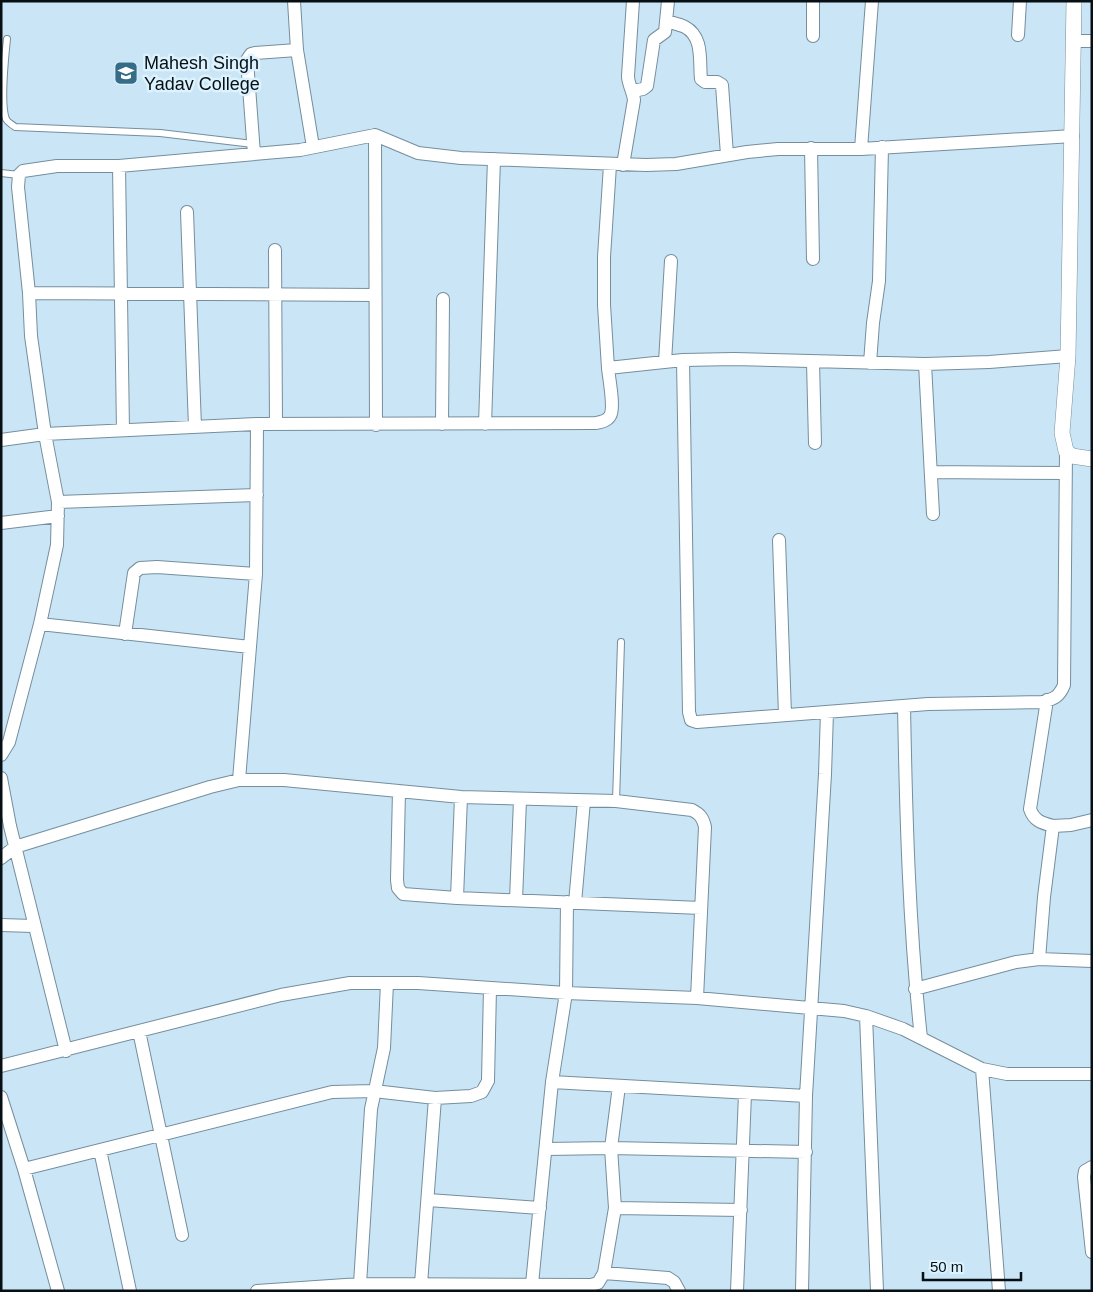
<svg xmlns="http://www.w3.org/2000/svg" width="1093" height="1292" viewBox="0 0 1093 1292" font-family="Arial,sans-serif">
	<rect width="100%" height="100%" fill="#cae5f5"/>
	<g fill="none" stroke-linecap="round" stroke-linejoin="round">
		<!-- service casing -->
		<g stroke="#758e9d" stroke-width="8">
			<path id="service" d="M7 39C5 58 0 104 6 119 8 123 12 124 15 127L160 133 253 144
				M1 173 19 175
				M616 801 621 642"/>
		</g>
		<!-- minor casing -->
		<g stroke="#758e9d" stroke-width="14">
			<path id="minor" d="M294 1 297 50 313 147
				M666 21C672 23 679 24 685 27 704 37 699 62 701 79L705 82H717L722 85 727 155
				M1018 35 1020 1
				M813 36V1
				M1073 41H1092
				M633 91 643 89 647 86 654 40 665 32 668 1
				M375 135 376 425
				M811 148 813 259
				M861 149 872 1
				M254 154 247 60 251 54 255 53 297 50
				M623 165 634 100C633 91 628 84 628 76L633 1
				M119 166 123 430
				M187 212 195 427
				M275 250 276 424
				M29 293 375 295
				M683 360 689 712 691 720 697 722 928 704 1042 702C1054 699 1059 697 1064 685L1066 451
				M665 362 671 261
				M813 362 815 443
				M870 363 873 323 879 281 882 147
				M925 364 933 514
				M608 368 604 305V257L610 165
				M442 424 443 299
				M485 424 494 159
				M1 440 45 434 257 424 596 423C601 422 607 421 610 416 615 408 609 379 608 368L683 360 734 359 925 364 989 362 1068 356
				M931 472 1066 473
				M58 502 257 495
				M1 523 58 516
				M779 540 785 715
				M40 624 250 647
				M125 634 133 580 134 573 140 568 157 567 256 574
				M904 706C906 817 909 927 921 1038
				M1 755 9 742 40 624 57 545 58 502 45 434 31 336 29 293 18 187 19 175 23 171 57 166H119L300 150 375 135 418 153 461 158 646 165 676 164 747 152 778 149H861L1073 136
				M1 778 10 826 66 1051
				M239 780 256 574 257 424
				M399 791 397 880 398 888 403 894 457 898 701 908
				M1053 826 1071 825 1092 820
				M1 858 15 847 210 787 239 780H284L461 797 616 801 692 810C700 814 703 818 705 827L697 998
				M457 898 461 797
				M516 900 520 800
				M575 903 584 801
				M1 925 33 926
				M1039 959 1044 897 1053 826C1042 823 1034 821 1030 809L1047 700
				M915 989 1016 962 1039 959 1092 961
				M866 1016 877 1291
				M139 1031 182 1235
				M1 1066 281 995 350 983H418L566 993 697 998 844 1011 866 1016 903 1029 982 1069 1007 1074H1092
				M982 1069 999 1291
				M552 1082 806 1096
				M1 1097 24 1169 58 1291
				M546 1149 611 1148 806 1152
				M100 1150 130 1291
				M1092 1167 1085 1171 1084 1177 1092 1252
				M24 1169 332 1092 374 1091 435 1098 471 1096 482 1092 488 1081 490 988
				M428 1200 540 1208
				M615 1208 741 1210
				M604 1273 668 1278 674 1282 679 1291
				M360 1284 371 1109 384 1048 387 983
				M421 1284 435 1098
				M532 1284 552 1082 566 993 567 902
				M257 1291 360 1284 591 1285 598 1283 604 1273 615 1208 611 1148 619 1086
				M737 1291 745 1094
				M802 1291 806 1096 825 774 827 712"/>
		</g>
		<!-- tertiary casing -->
		<g stroke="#758e9d" stroke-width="16">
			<path id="tertiary" d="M1074 1 1068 356 1062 433 1066 451 1072 456 1092 459"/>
		</g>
		<!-- service -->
		<use href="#service" stroke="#fff" stroke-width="6"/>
		<!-- minor -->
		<use href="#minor" stroke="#fff" stroke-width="12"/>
		<!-- tertiary -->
		<use href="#tertiary" stroke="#fff" stroke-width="15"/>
	</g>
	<!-- icons -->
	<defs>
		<g id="university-square" transform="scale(1.25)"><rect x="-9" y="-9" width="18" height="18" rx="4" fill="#366c87" stroke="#dcf2fe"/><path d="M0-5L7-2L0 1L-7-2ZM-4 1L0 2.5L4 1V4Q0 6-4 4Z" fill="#fff"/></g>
	</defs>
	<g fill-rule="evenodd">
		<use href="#university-square" x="126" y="73"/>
	</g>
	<g text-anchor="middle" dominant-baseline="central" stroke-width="5" stroke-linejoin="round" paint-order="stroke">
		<!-- poi labels -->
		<g font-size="18" fill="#060f14" stroke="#dcf2fe" text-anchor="start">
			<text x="144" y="63">Mahesh Singh<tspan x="144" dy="21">Yadav College</tspan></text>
		</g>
	</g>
	<!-- border -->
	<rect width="1093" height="1292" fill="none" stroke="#060f14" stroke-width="5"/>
	<!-- scale -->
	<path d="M923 1272v8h98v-8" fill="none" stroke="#060f14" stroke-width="2.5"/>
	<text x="930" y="1272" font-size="15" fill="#060f14" stroke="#dcf2fe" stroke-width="4" paint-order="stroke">50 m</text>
</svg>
